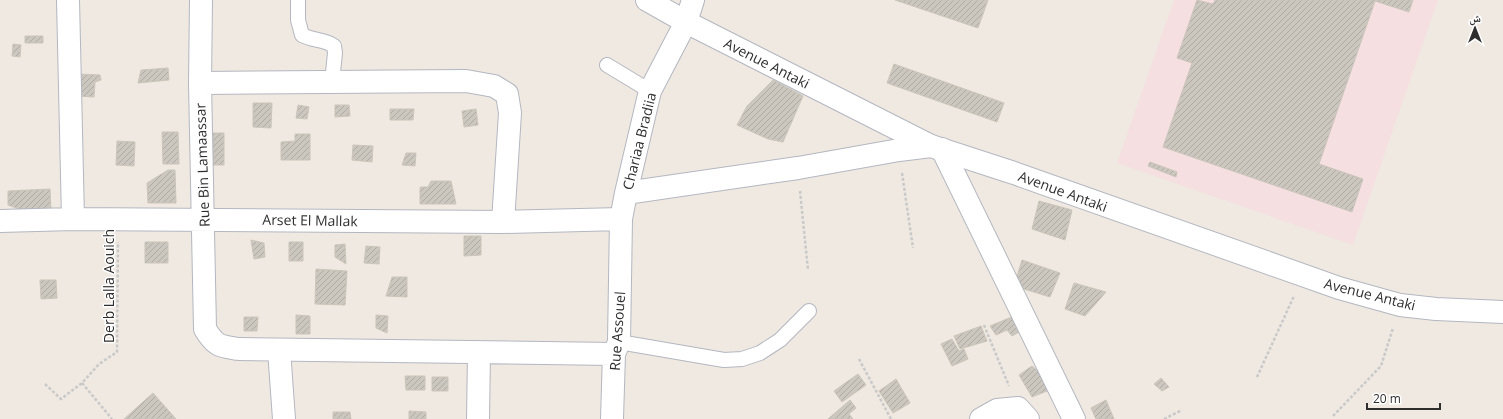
<svg xmlns="http://www.w3.org/2000/svg" width="1503" height="419" viewBox="0 0 1503 419" font-family="'Open Sans','Noto Naskh Arabic',sans-serif">
	<defs>
		<pattern id="building-hatch" width="6" height="6" patternUnits="userSpaceOnUse"><rect width="6" height="6" fill="#cbc7bf"/><path d="M-1 1l2-2M0 6l6-6M5 7l2-2" fill="none" stroke="#afaba4"/></pattern>
	</defs>
	<rect width="100%" height="100%" fill="#efe9e1"/>
	<!-- medical -->
	<path fill="#f5dfe0" d="M1174 0H1438L1353 245 1117 163Z"/>
	<!-- building -->
	<path fill="url(#building-hatch)" stroke="#cbc5ba" d="M895 0H988L978 28Z
		M1197 0 1213 4 1215 0H1413L1409 12 1375 1 1319 164 1363 179 1352 212 1163 147 1192 63 1177 58Z
		M25 36H43V43H25Z
		M13 44 21 45 20 57 12 56Z
		M894 64 1004 103 997 122 887 83Z
		M168 68 169 80 138 83 141 70Z
		M78 74 100 75 101 80 95 82 94 97 77 96Z
		M773 80 803 96 783 142 768 139 737 125 747 106Z
		M253 103H272L271 128 253 127Z
		M298 105 309 107 307 119 296 118Z
		M335 105H349L350 116 335 117Z
		M390 109H414L413 120H390Z
		M476 109 478 125 464 127 462 111Z
		M162 132H178L179 164H163Z
		M209 133H224V165H209Z
		M295 134H310V160H281V142L295 141Z
		M117 141 135 142 134 166 116 165Z
		M353 145 373 146 372 162 352 160Z
		M406 153H416L415 166 402 165Z
		M1150 162 1177 172 1176 177 1148 166Z
		M168 170H175L176 203H148L147 183Z
		M431 181H451L456 204H420V187H428Z
		M50 189 51 210 27 212 8 205V191Z
		M1039 201 1072 210 1065 240 1032 229Z
		M464 236H481V255L464 256Z
		M251 240 264 243 265 257 254 259Z
		M145 242H168V263H145Z
		M289 242H303V261H289Z
		M345 244 346 264 335 257V245Z
		M366 246 380 247 379 264 364 263Z
		M1022 260 1060 273 1050 297 1014 286Z
		M316 269 347 271 345 305 315 304Z
		M392 277H407V297L386 296Z
		M40 280H56L57 298 41 299Z
		M1074 283 1106 292 1085 316 1065 309Z
		M296 315 310 316V334H296Z
		M376 315 388 316 387 333 376 328Z
		M1014 316 1021 331 1012 336 1007 330 996 335 990 326Z
		M244 317H258L257 331H244Z
		M981 326 987 341 960 349 954 336Z
		M952 339 959 351 964 349 968 359 952 366 941 344Z
		M1032 366 1046 378 1052 389 1032 397 1019 375Z
		M858 374 866 385 842 402 834 391Z
		M405 376H425V390H406Z
		M432 377H448V391H432Z
		M1161 378 1169 387 1162 391 1154 384Z
		M896 379 910 403 893 413 879 391Z
		M153 393 176 419H124Z
		M850 400 856 408 849 414 853 419H828Z
		M1106 400 1114 419H1096L1091 408Z
		M409 411 426 412V419H409Z
		M333 412H350L351 419H333Z"/>
	<g fill="none" stroke-linecap="round" stroke-linejoin="round">
		<!-- service casing -->
		<g stroke="#b4b7c1" stroke-width="16">
			<path id="service" d="M298 0V20L302 35C313 41 325 39 334 46L335 53 332 82
				M607 65 650 91
				M619 342 724 360 742 359 760 353 780 340 809 311"/>
		</g>
		<!-- minor casing -->
		<g stroke="#b4b7c1" stroke-width="24">
			<path id="minor" d="M68 0 73 219
				M201 0 200 83 205 329C216 347 220 346 239 349L614 354
				M200 83 466 81 494 86 507 94 510 113 503 222
				M942 149 1074 419
				M626 193 798 168 899 150 931 146
				M0 221 73 219 503 222 621 219
				M279 350 284 419
				M478 419 479 353
				M612 419 614 354 619 342 621 219 626 193 650 91 686 22 693 0
				M981 419 997 410 1018 408 1028 419"/>
		</g>
		<!-- tertiary casing -->
		<g stroke="#b4b7c1" stroke-width="24">
			<path id="tertiary" d="M647 0 686 22 931 146 1014 173 1339 288 1400 305 1436 309 1503 312"/>
		</g>
		<!-- path -->
		<path stroke="#c9c9c9" stroke-width="2.5" stroke-dasharray="3 2" stroke-linecap="butt" d="M902 173 913 248
			M800 191 808 270
			M984 325 1009 386
			M859 359 891 419
			M1257 377 1294 296
			M82 383 112 419
			M45 384 61 399 82 383 99 364 117 352 118 242
			M1333 416 1381 366 1393 328
			M1164 419 1182 410"/>
		<!-- service -->
		<use href="#service" stroke="#fff" stroke-width="14"/>
		<!-- minor -->
		<use href="#minor" stroke="#fff" stroke-width="22"/>
		<!-- tertiary -->
		<use href="#tertiary" stroke="#fff" stroke-width="22"/>
	</g>
	<g text-anchor="middle" dominant-baseline="central" stroke-width="3" stroke-linejoin="round" paint-order="stroke">
		<!-- street labels -->
		<g font-size="14" fill="#2e2e2e" stroke="#fff">
			<text transform="translate(767 63) rotate(27)">Avenue Antaki</text>
			<text transform="translate(639 141) rotate(-76)">Chariaa Bradiia</text>
			<text transform="translate(202 165) rotate(-92)">Rue Bin Lamaassar</text>
			<text transform="translate(1063 191) rotate(20)">Avenue Antaki</text>
			<text transform="translate(310 220) rotate(1)">Arset El Mallak</text>
			<text transform="translate(108 286) rotate(-90)">Derb Lalla Aouich</text>
			<text transform="translate(1370 294) rotate(14)">Avenue Antaki</text>
			<text transform="translate(617 331) rotate(-86)">Rue Assouel</text>
		</g>
	</g>
	<!-- north arrow -->
	<g transform="translate(1475 28)" stroke="#ffffff" stroke-width="3" paint-order="stroke">
	<path d="M0-3L7 15L0 10L-7 15Z" fill="#2e2e2e"/>
	<text y="-6" font-size="11" font-weight="bold" text-anchor="middle" fill="#2e2e2e">ش</text>
	</g>
	<!-- scale -->
	<path d="M1367 403v6h73v-6" fill="none" stroke="#2e2e2e" stroke-width="2"/>
	<text x="1373" y="403" font-size="12" fill="#2e2e2e" stroke="#ffffff" stroke-width="3" paint-order="stroke">20 m</text>
</svg>
